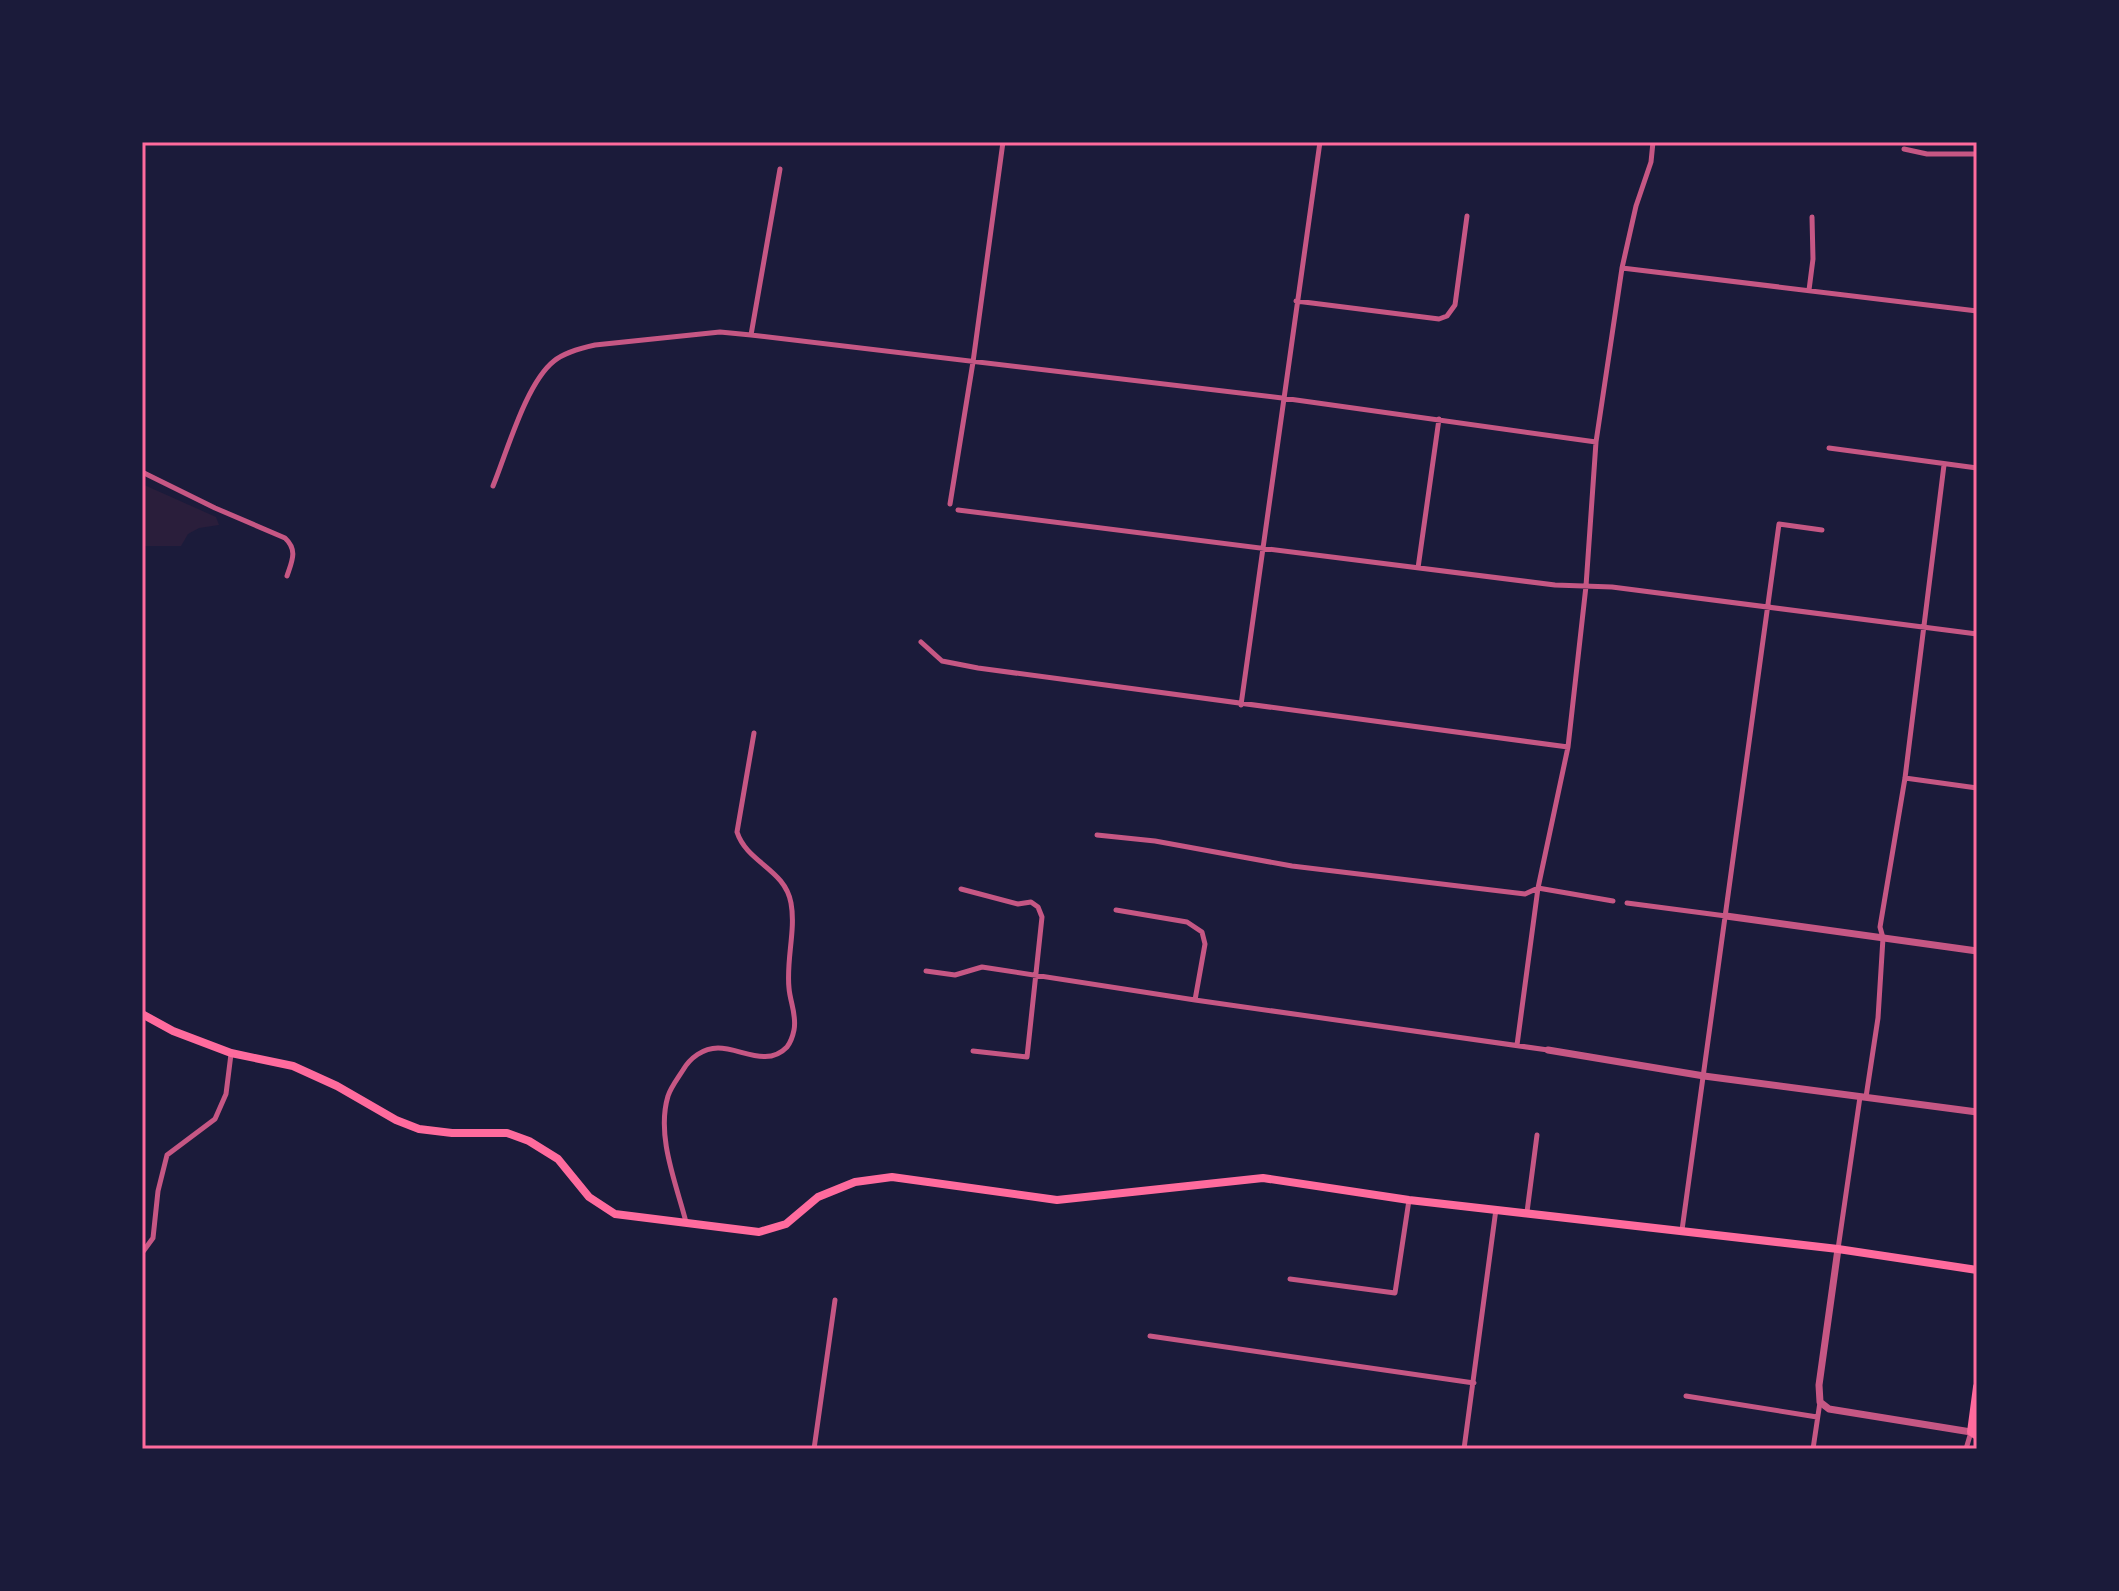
<svg xmlns="http://www.w3.org/2000/svg" width="2119" height="1591" viewBox="0 0 2119 1591" font-family="Raleway,sans-serif">
	<rect width="100%" height="100%" fill="#1b1b3a"/>
	<!-- green -->
	<path fill="#2a1e3b" d="M142 484 216 517 219 525 199 528 188 534 181 546H142Z"/>
	<g fill="none" stroke-linecap="round" stroke-linejoin="round">
		<!-- minor -->
		<path stroke="#c65784" stroke-width="5" d="M1904 149 1927 154H1977
			M1622 268 1977 311
			M1809 290 1813 259 1812 217
			M1296 301 1439 319 1447 316 1455 305 1467 216
			M751 335 780 169
			M1829 448 1977 468
			M142 472 215 508 285 538C298 550 292 561 287 576
			M493 486C507 452 526 383 554 361 565 352 581 348 595 345L720 332 751 335 1282 398 1596 442
			M950 504 973 362 1003 142
			M958 510 1555 585 1612 587 1977 634
			M1418 568 1439 419
			M921 642 942 661 978 668 1568 747
			M1241 705 1320 142
			M1905 778 1977 788
			M1097 835 1155 841 1292 866 1525 894 1538 888 1613 901
			M961 889 1018 904 1031 902 1038 907 1042 917 1027 1057 973 1051
			M1627 903 1726 916
			M1116 910 1187 922 1202 932 1205 944 1195 1000
			M926 971 955 975 982 967 1195 1000 1548 1050
			M1517 1045 1538 888 1568 747 1586 586 1596 442 1622 268 1636 206 1651 162 1653 142
			M1866 1097 1878 1018 1883 938 1880 927 1905 778 1944 465
			M1527 1212 1537 1135
			M686 1222C676 1183 656 1136 668 1096 671 1087 678 1078 683 1070 690 1058 703 1048 718 1048 741 1048 767 1068 787 1047 790 1043 793 1035 794 1030 797 1015 790 1002 789 988 786 960 796 930 791 903 785 869 747 863 737 832L754 733
			M1682 1230 1779 524 1822 530
			M1838 1249 1860 1097
			M142 1253 153 1238 158 1191 167 1155 215 1119 226 1094 231 1054
			M1290 1279 1395 1293 1409 1200
			M1150 1336 1474 1383
			M1686 1396 1817 1417
			M814 1449 835 1300
			M1464 1449 1496 1209
			M1813 1449 1820 1402
			M1966 1449 1971 1432"/>
		<!-- tertiary -->
		<path stroke="#c65784" stroke-width="7" d="M1726 916 1977 951
			M1548 1050 1704 1076 1977 1112
			M1838 1249 1819 1385 1820 1402 1829 1409 1971 1432"/>
		<!-- secondary -->
		<path stroke="#ff6b9d" stroke-width="8" d="M142 1014 173 1031 231 1053 293 1066 337 1086 396 1120 419 1129 452 1133H507L529 1141 558 1159 589 1197 615 1214 759 1232 786 1224 818 1197 855 1182 892 1177 1057 1200 1263 1178 1409 1200 1838 1249 1977 1270"/>
		<!-- primary -->
		<path stroke="#ff6b9d" stroke-width="8" d="M1977 1387 1971 1432 1977 1436"/>
	</g>
	<!-- border -->
	<rect width="2119" height="1591" fill="none" stroke="#1b1b3a" stroke-width="288"/>
	<rect x="144" y="144" width="1831" height="1303" fill="none" stroke="#ff6b9d" stroke-width="3"/>
</svg>
